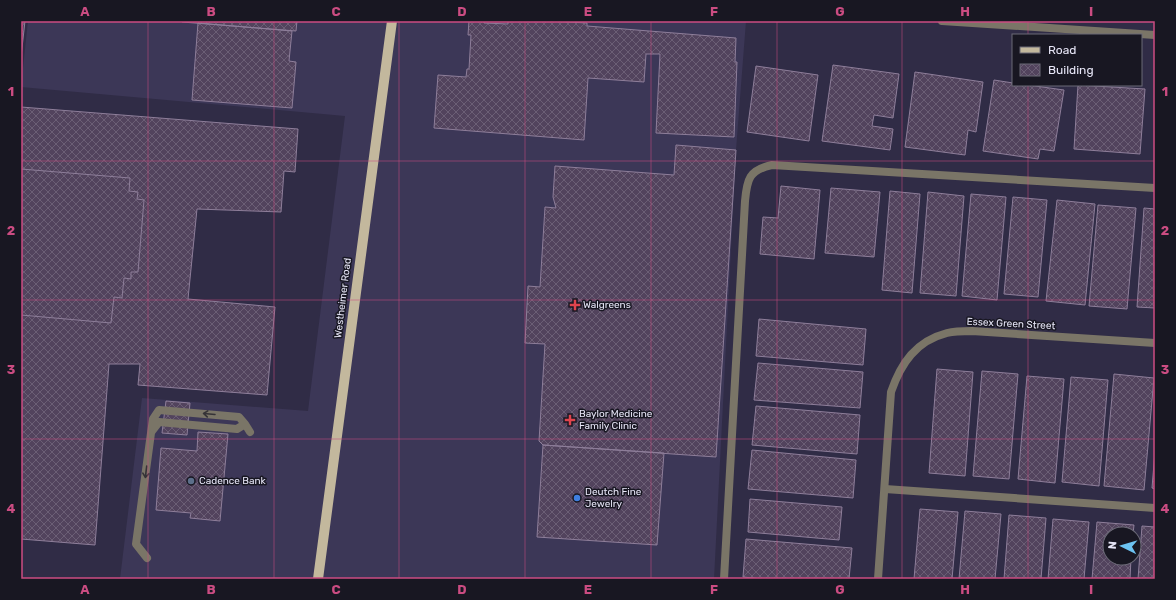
<svg xmlns="http://www.w3.org/2000/svg" width="1176" height="600" viewBox="0 0 1176 600" font-family="Rubik,sans-serif">
	<defs>
		<pattern id="building-cross-hatch" width="8" height="8" patternUnits="userSpaceOnUse"><rect width="8" height="8" fill="#52435d"/><path d="M0 0l8 8M0 8l8-8" fill="none" stroke="#6b5e75"/></pattern>
	</defs>
	<rect width="100%" height="100%" fill="#302c46"/>
	<!-- built -->
	<path fill="#3c3757" d="M28 21H746L736 150 714 579H120L142 398 308 411 345 116 21 87Z"/>
	<!-- building -->
	<path fill="url(#building-cross-hatch)" stroke="#8e7e9a" d="M21 21H25L21 57Z
		M182 21H297L296 31 182 22Z
		M469 21H484V23L508 24V21H548L587 23V26L736 38 735 62H737L734 137 656 133 660 54H646L644 82 588 78 584 140 434 128 438 75 466 77 467 69H469L471 35H468Z
		M198 23 292 31 289 61 296 62 292 108 192 100Z
		M833 65 899 74 893 118 874 115 872 126 893 129 890 150 822 141Z
		M756 66 818 75 809 141 747 132Z
		M915 72 983 82 976 132 968 130 965 155 905 147Z
		M994 80 1013 83V85H1028L1064 90 1054 151 1040 149 1038 159 983 151Z
		M1078 85 1145 89 1140 154 1074 149Z
		M21 107 298 129 295 172 284 171 281 212 197 209 188 299 275 307 267 395 138 385 140 364H109L95 545 21 539V381L22 368 21 366Z
		M676 145 736 150 716 457 543 445 539 441 545 344 525 343 528 286 540 287 545 207 556 208 553 197 555 166 674 175Z
		M21 169 130 178 129 191 138 192 137 199 144 200 138 272H131V279L124 278 122 298 114 297 111 323 21 315Z
		M781 186 820 190 814 259 760 254 763 217 778 218Z
		M831 188 880 192 874 257 825 253Z
		M890 191 920 194 912 293 882 290Z
		M928 192 964 196 956 296 920 293Z
		M971 194 1006 197 997 300 962 296Z
		M1013 197 1047 200 1038 297 1004 294Z
		M1057 200 1095 204 1085 305 1046 301Z
		M1098 205 1136 208 1127 309 1089 306Z
		M1144 208 1155 209V308L1137 307Z
		M759 319 866 329 863 365 756 356Z
		M758 363 863 372 860 408 754 400Z
		M937 369 973 372 965 476 929 473Z
		M982 371 1018 374 1009 479 973 476Z
		M1114 374 1154 378 1144 490 1104 486Z
		M1027 376 1064 379 1055 483 1018 479Z
		M1071 377 1108 380 1099 486 1062 482Z
		M166 401 190 403 187 435 162 433Z
		M756 406 860 415 857 454 752 445Z
		M198 432 228 434 220 521 190 518 191 513 156 510 161 448 197 451Z
		M543 445 664 453 657 545 537 537Z
		M752 450 856 460 853 498 748 489Z
		M1155 451V489L1152 488Z
		M750 499 842 507 839 540 748 532Z
		M920 509 958 512 952 579H914Z
		M965 511 1001 514 995 579H959Z
		M1009 515 1046 518 1041 579H1004Z
		M1053 519 1089 522 1084 579H1048Z
		M1097 522 1134 525 1133 534H1110V558H1131L1130 579H1092Z
		M1142 526 1155 527V579H1138Z
		M746 539 852 548 849 579H763L743 577Z"/>
	<g fill="none" stroke-linecap="round" stroke-linejoin="round">
		<!-- service -->
		<path stroke="#7a7567" stroke-width="8" d="M152 431 159 422 237 429 245 424
			M885 489 1155 508
			M147 558 136 544 151 433 153 419 159 410 239 417 245 424 250 432
			M724 579 745 201C747 179 749 170 772 165L1155 188"/>
		<!-- minor -->
		<path stroke="#7a7567" stroke-width="8" d="M942 21 1155 35
			M878 579 891 392C901 363 916 341 947 333 955 331 964 331 972 331L1155 343"/>
		<!-- primary -->
		<path stroke="#c3b89d" stroke-width="10" d="M318 579 392 21"/>
	</g>
	<!-- one-way arrows -->
	<defs><path id="oneway-shaft" d="M-6 0H5M1.5-3L5.5 0L1.5 3" fill="none" stroke-width="1.6" stroke-linecap="round" stroke-linejoin="round"/></defs>
	<g stroke="#353337">
		<use href="#oneway-shaft" transform="translate(209 414) rotate(-175)"/>
		<use href="#oneway-shaft" transform="translate(146 472) rotate(97)"/>
	</g>
	<!-- grid -->
	<path fill="none" stroke="#cb4c82" stroke-width="1" stroke-opacity="0.55" d="M148 21V579M274 21V579M399 21V579M525 21V579M651 21V579M777 21V579M902 21V579M1028 21V35M1028 85V579M21 161H1155M21 300H1155M21 439H1155"/>
	<!-- markers -->
	<g fill="#e0444e" stroke="#181722" stroke-width="1.5">
		<path d="M573 299h4v4h4v4h-4v4h-4v-4h-4v-4h4z"/>
		<path d="M568 414h4v4h4v4h-4v4h-4v-4h-4v-4h4z"/>
	</g>
	<circle fill="#5c6f8a" stroke="#181722" stroke-width="1.5" cx="191" cy="481" r="4"/>
	<circle fill="#3f7fe0" stroke="#181722" stroke-width="1.5" cx="577" cy="498" r="4"/>
	<g text-anchor="middle" dominant-baseline="central" stroke-width="3" stroke-linejoin="round" paint-order="stroke">
		<!-- street labels -->
		<g font-size="10" fill="#e7e6f7" stroke="#181722">
			<text transform="translate(343 298) rotate(-83)">Westheimer Road</text>
			<text transform="translate(1011 324) rotate(3)">Essex Green Street</text>
		</g>
		<!-- poi labels -->
		<g font-size="10" fill="#e7e6f7" stroke="#181722" text-anchor="start">
			<text x="583" y="305">Walgreens</text>
			<text x="579" y="414">Baylor Medicine<tspan x="579" dy="12">Family Clinic</tspan></text>
			<text x="199" y="481">Cadence Bank</text>
			<text x="585" y="492">Deutch Fine<tspan x="585" dy="12">Jewelry</tspan></text>
		</g>
	</g>
	<!-- border -->
	<rect width="1176" height="600" fill="none" stroke="#181722" stroke-width="44"/>
	<!-- legend -->
	<rect x="1012" y="34" width="130" height="52" fill="#181722" stroke="#6b6a77"/>
	<rect x="1020" y="47" width="20" height="6" fill="#c3b89d" stroke="#6b6a77"/>
	<text x="1048" y="54" font-size="12" fill="#e7e6f7">Road</text>
	<rect x="1020" y="64" width="20" height="12" fill="url(#building-cross-hatch)" stroke="#6b6a77"/>
	<text x="1048" y="74" font-size="12" fill="#e7e6f7">Building</text>
	<!-- north arrow -->
	<g transform="translate(1122 546) rotate(275)"><circle r="19" fill="#181722" stroke="#6b6a77"/>
	<path d="M0-3L7 15L0 10L-7 15Z" fill="#6cc3f2"/>
	<text y="-6" font-size="11" font-weight="bold" text-anchor="middle" fill="#e7e6f7">N</text>
	</g>
	<rect x="22" y="22" width="1132" height="556" fill="none" stroke="#cb4c82" stroke-width="1.5"/>
	<g font-size="13" text-anchor="middle" font-weight="bold" fill="#cb4c82">
		<text x="85" y="16">A</text>
		<text x="211" y="16">B</text>
		<text x="336" y="16">C</text>
		<text x="462" y="16">D</text>
		<text x="588" y="16">E</text>
		<text x="714" y="16">F</text>
		<text x="840" y="16">G</text>
		<text x="965" y="16">H</text>
		<text x="1091" y="16">I</text>
		<text x="11" y="96">1</text>
		<text x="1165" y="96">1</text>
		<text x="11" y="235">2</text>
		<text x="1165" y="235">2</text>
		<text x="11" y="374">3</text>
		<text x="1165" y="374">3</text>
		<text x="11" y="513">4</text>
		<text x="1165" y="513">4</text>
		<text x="85" y="594">A</text>
		<text x="211" y="594">B</text>
		<text x="336" y="594">C</text>
		<text x="462" y="594">D</text>
		<text x="588" y="594">E</text>
		<text x="714" y="594">F</text>
		<text x="840" y="594">G</text>
		<text x="965" y="594">H</text>
		<text x="1091" y="594">I</text>
	</g>
</svg>
